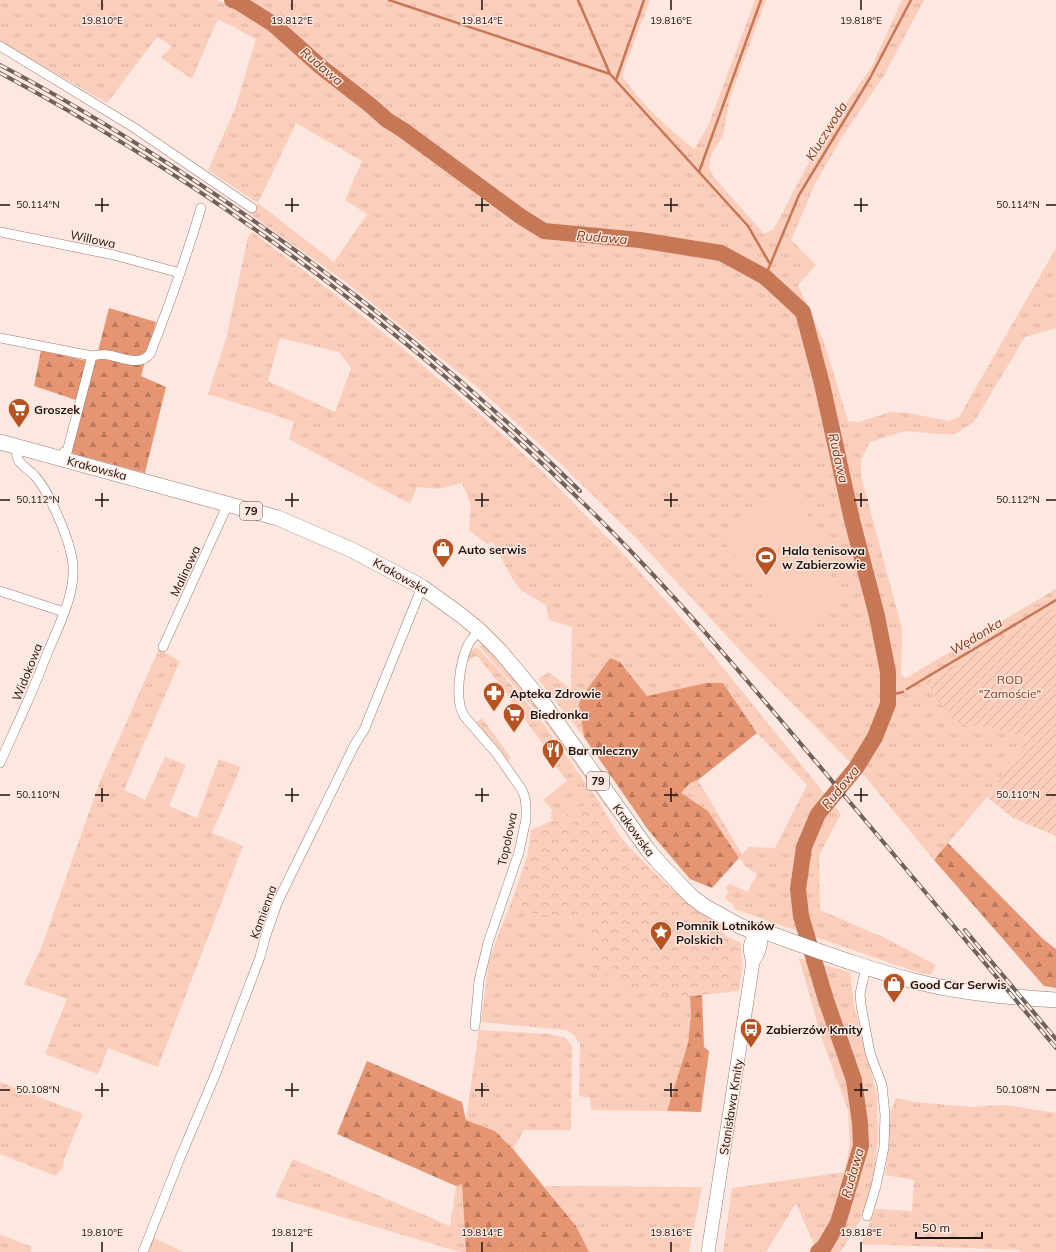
<svg xmlns="http://www.w3.org/2000/svg" width="1056" height="1252" viewBox="0 0 1056 1252" font-family="Mulish,sans-serif">
	<defs>
		<pattern id="grass-tufts" width="24" height="20" patternUnits="userSpaceOnUse"><rect width="24" height="20" fill="#fbcdbb"/><path d="M3 7l-1-3M5 7V3M7 7l1-3M15 17l-1-3M17 17v-4M19 17l1-3" fill="none" stroke="#d7afa0"/></pattern>
		<pattern id="forest-firs" width="22" height="20" patternUnits="userSpaceOnUse"><rect width="22" height="20" fill="#e69573"/><path d="M5 1l3.5 6h-7zM16 11l3.5 6h-7z" fill="#ba785d"/></pattern>
		<pattern id="park-crowns" width="20" height="18" patternUnits="userSpaceOnUse"><rect width="20" height="18" fill="#fbcdbb"/><path d="M2 6a3 3 0 1 1 6 0M12 15a3 3 0 1 1 6 0" fill="none" stroke="#d7afa0"/></pattern>
		<pattern id="garden-furrows" width="10" height="10" patternUnits="userSpaceOnUse"><rect width="10" height="10" fill="#fbcdbb"/><path d="M-1 1l2-2M0 10L10 0M9 11l2-2" fill="none" stroke="#d7afa0"/></pattern>
	</defs>
	<rect width="100%" height="100%" fill="#fce8e0"/>
	<!-- grass -->
	<path fill="url(#grass-tufts)" fill-rule="evenodd" d="M0 0H217L229 5 231 0H650L622 75C639 102 669 129 694 149L708 126 755 0H766L730 98 723 136 711 155 709 168 713 176 764 234 774 229 811 158 838 114 871 68 902 0H924L883 77 842 137 815 184 791 240 816 265 798 285 824 342 848 421 859 422 891 412 908 413 948 421 959 417 1056 248V328L1025 337 974 422 955 434H939L905 431 870 442 861 460V476L902 629 901 676 906 678 1056 589V606L926 682 963 725 995 729 1029 738 987 797 934 860 867 779 750 661 634 536 563 466 477 387 347 283 250 214 258 203 208 170 235 109 256 39 218 19 192 79 161 58 172 46 157 37 107 103 0 41ZM296 123 362 161 345 200 367 214 334 262 258 203Z
		M252 232 336 295 401 347 479 413 542 471 617 547 696 634 841 814 819 855 820 910 885 938 936 965 931 974H923L734 909C734 902 730 903 726 899L725 896 729 891 725 888 730 884 748 892 757 874 745 866 739 858 708 811 680 794 690 783 698 780 742 854 749 847 775 848 807 785 757 733 723 683H706L647 696 620 662 610 658 585 692 579 703 584 737 538 679 549 672 571 689 572 627 549 620 546 605 521 590 512 578 493 542 487 544 469 530 471 505 462 483 438 489 417 487 410 504 289 439 294 422 272 414 208 394 226 339 248 237ZM280 338 339 352 351 368 335 412 268 381Z
		M478 645 485 646 505 667 550 723 602 797 617 822 539 714Z
		M477 647 496 667 537 715 598 800 553 820 550 818 552 815 550 813 553 810 543 800 567 781 545 752 547 750 509 698 510 697 478 657 475 656 467 662 470 650Z
		M159 649 180 661 124 790 145 800 165 757 186 765 169 806 197 818 219 759 241 767 212 833 243 846 158 1067 108 1048 98 1074 45 1054 67 999 24 984 43 943 100 781Z
		M482 718 511 758 508 761 501 752 474 724Z
		M513 898 530 913 591 920 589 964 655 996H690L691 1015 688 1043 667 1111 591 1110 590 1098 579 1096 580 1044 574 1035 566 1030 481 1022 489 961 500 930Z
		M799 958 850 972 854 1006 877 1095 878 1137 873 1183 860 1221 845 1245 840 1252H813L816 1249 796 1203 766 1252H723L732 1188 845 1172 850 1144 848 1110 821 1036Z
		M479 1030 550 1034 566 1038 572 1046 571 1130H524L513 1149 495 1131 466 1120Z
		M0 1082 83 1114 64 1159 63 1167 56 1176 0 1154Z
		M896 1098 914 1102 972 1107 1004 1105 1056 1113V1252H1019L1020 1250 861 1244 875 1209 912 1211 914 1180 885 1175 889 1143V1117Z
		M293 1159 450 1226 456 1186 462 1184 466 1252H460L275 1197Z
		M544 1186 702 1187 689 1252H589L576 1226Z
		M0 1234 32 1247 30 1252H0Z
		M147 1235 184 1252H140Z"/>
	<!-- forest -->
	<path fill="url(#forest-firs)" d="M109 308 156 322 141 376 166 387 145 473 67 452 82 402 34 386 41 350 95 363Z
		M610 658 620 662 647 696 706 683H723L757 733 698 780 690 783 681 793 708 811 739 858 712 888 690 879 649 831 584 737 579 703 585 692Z
		M948 843 1043 939 1056 949V988L1044 986 934 860Z
		M702 995 704 1047 709 1051 701 1112 667 1111 688 1043 691 1015 690 996Z
		M367 1061 462 1102 466 1120 495 1131 513 1149 576 1226 589 1252H466L462 1184 456 1186 337 1134Z"/>
	<!-- park -->
	<path fill="url(#park-crowns)" d="M598 800C606 813 614 829 624 841 632 851 642 859 650 868 672 890 695 910 722 926 721 937 733 939 741 943L742 969 739 991 690 996H655L619 984 589 964 591 920 530 913 513 898 527 857 531 830Z"/>
	<!-- garden -->
	<path fill="url(#garden-furrows)" d="M1056 606V836L1013 818 987 797 1029 738 995 729 963 725 949 716 926 682Z"/>
	<!-- pitch -->
	<path fill="#fbcdbb" d="M790 488 821 535 840 604 790 637 722 537Z"/>
	<g fill="none" stroke-linecap="round" stroke-linejoin="round">
		<!-- stream -->
		<path stroke="#c67756" stroke-width="2.5" d="M389 0 610 74
			M578 0 610 74 748 226 770 264
			M616 80 644 0
			M699 172 761 0
			M765 277 799 195 870 78 911 0
			M907 689 1056 600
			M889 695 903 692"/>
		<!-- river -->
		<path stroke="#c67756" stroke-width="16" d="M232 0 238 2 273 24 321 67 370 105 387 120 403 130 520 216 544 231 640 240 721 253 765 277 803 312 822 384 852 520 877 616 888 672V704L875 737 856 768 818 814 804 847 798 889 801 916 826 1000 854 1080 860 1123 861 1146 838 1223 824 1247 818 1252"/>
		<!-- street casing -->
		<g stroke="#987b6f" stroke-width="10">
			<path id="street" d="M0 46 133 127 252 208
				M0 232 114 255 180 273
				M0 338 92 356C97 355 103 354 108 355 121 357 140 367 150 354 169 306 186 258 201 208
				M63 459 64 452H67L92 356
				M0 591 64 612
				M163 647 228 504
				M0 763C8 744 17 726 25 707 33 690 40 672 47 654 59 624 78 591 72 558 68 536 49 491 34 475 25 466 13 462 17 446
				M866 967 860 994 861 1005 870 1053 882 1085 885 1115 884 1147 876 1186 867 1216
				M475 1026 479 981 488 943 519 852 526 819V807L525 798 522 790 497 754 464 716C454 699 460 662 468 645 470 640 476 635 479 630
				M143 1252 180 1158 216 1073 260 957 266 935 278 901 355 744 364 730 422 587"/>
		</g>
		<!-- secondary casing -->
		<g stroke="#987b6f" stroke-width="14">
			<path id="secondary" d="M753 962C748 947 749 942 760 930
				M708 1252 753 962C760 950 762 945 760 930"/>
		</g>
		<!-- primary casing -->
		<g stroke="#987b6f" stroke-width="16">
			<path id="primary" d="M0 442 278 518 352 550 422 587 462 616 479 630 501 652 541 700 648 850 662 866 692 897 704 906 740 926 752 931 760 930C811 948 862 968 914 981 960 993 1008 997 1056 1000"/>
		</g>
		<!-- street -->
		<use href="#street" stroke="#fff" stroke-width="9"/>
		<!-- secondary -->
		<use href="#secondary" stroke="#fff" stroke-width="13"/>
		<!-- primary -->
		<use href="#primary" stroke="#fff" stroke-width="15"/>
		<!-- rail casing -->
		<g stroke="#6f615b" stroke-width="4">
			<path id="rail" d="M0 65C58 95 114 129 169 164 317 259 455 368 580 491
				M0 73C229 195 439 354 620 540 691 613 756 691 822 769 900 862 978 955 1056 1048
				M965 930 1056 1039"/>
		</g>
		<!-- rail -->
		<use href="#rail" stroke="#fce8e0" stroke-width="2.5" stroke-dasharray="8" stroke-linecap="butt"/>
	</g>
	<!-- ticks -->
	<path fill="none" stroke="#1e130e" stroke-width="1.5" d="M102 0V10M292 0V10M482 0V10M671 0V10M861 0V10M102 198V212M292 198V212M482 198V212M671 198V212M861 198V212M0 205H10M95 205H109M285 205H299M475 205H489M664 205H678M854 205H868M1046 205H1056M102 493V507M292 493V507M482 493V507M671 493V507M861 493V507M0 500H10M95 500H109M285 500H299M475 500H489M664 500H678M854 500H868M1046 500H1056M102 788V802M292 788V802M482 788V802M671 788V802M861 788V802M0 795H10M95 795H109M285 795H299M475 795H489M664 795H678M854 795H868M1046 795H1056M102 1083V1097M292 1083V1097M482 1083V1097M671 1083V1097M861 1083V1097M0 1090H10M95 1090H109M285 1090H299M475 1090H489M664 1090H678M854 1090H868M1046 1090H1056M102 1242V1252M292 1242V1252M482 1242V1252M671 1242V1252M861 1242V1252"/>
	<!-- icons -->
	<defs>
		<g id="supermarket-pin" transform="scale(1.15)"><path d="M0 17L-7.5 6A9.5 9.5 0 1 1 7.5 6Z" fill="#b75222" stroke="#fce8e0"/><path d="M-6-5.5h2.5l.6 2H6L4.5 2H-2.5L-4.4-4H-6ZM-1.5 3.2a1.3 1.3 0 1 0 .1 0ZM3 3.2a1.3 1.3 0 1 0 .1 0Z" fill="#fff"/></g>
		<g id="shop-pin" transform="scale(1.15)"><path d="M0 17L-7.5 6A9.5 9.5 0 1 1 7.5 6Z" fill="#b75222" stroke="#fce8e0"/><path d="M-5-2.5h2.3a2.7 3.5 0 0 1 5.4 0H5L5.5 6h-11ZM-1.5-2.5h3a1.5 2.3 0 0 0-3 0Z" fill="#fff"/></g>
		<g id="stadium-pin" transform="scale(1.15)"><path d="M0 17L-7.5 6A9.5 9.5 0 1 1 7.5 6Z" fill="#b75222" stroke="#fce8e0"/><path d="M0-5a6.5 5 0 1 0 0 10a6.5 5 0 1 0 0-10ZM-3.5-1.8h7v3.6h-7Z" fill="#fff"/></g>
		<g id="pharmacy-pin" transform="scale(1.15)"><path d="M0 17L-7.5 6A9.5 9.5 0 1 1 7.5 6Z" fill="#b75222" stroke="#fce8e0"/><path d="M-2-6h4v4h4v4h-4v4h-4v-4h-4v-4h4Z" fill="#fff"/></g>
		<g id="restaurant-pin" transform="scale(1.15)"><path d="M0 17L-7.5 6A9.5 9.5 0 1 1 7.5 6Z" fill="#b75222" stroke="#fce8e0"/><path d="M-5-6h1v4h1v-4h1v4h1v-4h1v5L-1.5 .5V6h-2V.5L-5-1ZM5-6V6H3V1.5H1.5Q1.5-4 5-6Z" fill="#fff"/></g>
		<g id="sight-pin" transform="scale(1.15)"><path d="M0 17L-7.5 6A9.5 9.5 0 1 1 7.5 6Z" fill="#b75222" stroke="#fce8e0"/><path d="M0-6L1.8-2.2L6-1.7L2.9 1.2L3.7 5.4L0 3.3L-3.7 5.4L-2.9 1.2L-6-1.7L-1.8-2.2Z" fill="#fff"/></g>
		<g id="bus-pin" transform="scale(1.15)"><path d="M0 17L-7.5 6A9.5 9.5 0 1 1 7.5 6Z" fill="#b75222" stroke="#fce8e0"/><path d="M-5-6H5V4H4V6H2V4H-2V6H-4V4H-5ZM-3.5-4V0h7V-4ZM-3.5 1.2v1.5H-2V1.2ZM2 1.2v1.5H3.5V1.2Z" fill="#fff"/></g>
	</defs>
	<g fill-rule="evenodd">
		<use href="#supermarket-pin" x="19" y="409"/>
		<use href="#shop-pin" x="443" y="549"/>
		<use href="#stadium-pin" x="766" y="557"/>
		<use href="#pharmacy-pin" x="494" y="693"/>
		<use href="#supermarket-pin" x="514" y="714"/>
		<use href="#restaurant-pin" x="553" y="750"/>
		<use href="#sight-pin" x="661" y="932"/>
		<use href="#shop-pin" x="894" y="984"/>
		<use href="#bus-pin" x="751" y="1029"/>
	</g>
	<g text-anchor="middle" dominant-baseline="central" stroke-width="3" stroke-linejoin="round" paint-order="stroke">
		<!-- shield labels -->
		<g fill="#fce8e0" stroke="#61534d" stroke-width="1">
			<rect x="240" y="502" width="22" height="18" rx="3"/>
			<rect x="587" y="772" width="22" height="18" rx="3"/>
		</g>
		<g font-size="11" font-weight="bold" fill="#1e130e">
			<text x="251" y="511">79</text>
			<text x="598" y="781">79</text>
		</g>
		<!-- street labels -->
		<g font-size="12" fill="#1e130e" stroke="#fce8e0">
			<text transform="translate(93 239) rotate(12)">Willowa</text>
			<text transform="translate(97 468) rotate(15)">Krakowska</text>
			<text transform="translate(185 571) rotate(-65)">Malinowa</text>
			<text transform="translate(401 576) rotate(29)">Krakowska</text>
			<text transform="translate(27 672) rotate(-68)">Widokowa</text>
			<text transform="translate(634 830) rotate(54)">Krakowska</text>
			<text transform="translate(507 839) rotate(-78)">Topolowa</text>
			<text transform="translate(263 912) rotate(-70)">Kamienna</text>
			<text transform="translate(731 1107) rotate(-81)">Stanisława Kmity</text>
		</g>
		<!-- poi labels -->
		<g font-size="12" font-weight="bold" fill="#1e130e" stroke="#fce8e0" text-anchor="start">
			<text x="34" y="409">Groszek</text>
			<text x="458" y="549">Auto serwis</text>
			<text x="782" y="550">Hala tenisowa<tspan x="782" dy="14">w Zabierzowie</tspan></text>
			<text x="510" y="693">Apteka Zdrowie</text>
			<text x="530" y="714">Biedronka</text>
			<text x="568" y="750">Bar mleczny</text>
			<text x="676" y="925">Pomnik Lotników<tspan x="676" dy="14">Polskich</tspan></text>
			<text x="910" y="984">Good Car Serwis</text>
			<text x="766" y="1029">Zabierzów Kmity</text>
		</g>
		<!-- park labels -->
		<g font-size="12" fill="#863c1a" stroke="#fce8e0">
			<text x="1010" y="679">ROD<tspan x="1010" dy="14">"Zamoście"</tspan></text>
		</g>
		<!-- water labels -->
		<g font-size="13" font-style="italic" fill="#803714" stroke="#fce8e0">
			<text transform="translate(322 66) rotate(40)">Rudawa</text>
			<text transform="translate(826 131) rotate(-58)">Kluczwoda</text>
			<text transform="translate(602 237) rotate(5)">Rudawa</text>
			<text transform="translate(839 458) rotate(77)">Rudawa</text>
			<text transform="translate(976 636) rotate(-31)">Wędonka</text>
			<text transform="translate(840 787) rotate(-51)">Rudawa</text>
			<text transform="translate(852 1173) rotate(-74)">Rudawa</text>
		</g>
	</g>
	<g font-size="10" text-anchor="middle" fill="#1e130e" stroke="#fce8e0" stroke-width="3" stroke-linejoin="round" paint-order="stroke">
		<text x="102" y="24">19.810°E</text>
		<text x="292" y="24">19.812°E</text>
		<text x="482" y="24">19.814°E</text>
		<text x="671" y="24">19.816°E</text>
		<text x="861" y="24">19.818°E</text>
		<text x="38" y="208">50.114°N</text>
		<text x="1018" y="208">50.114°N</text>
		<text x="38" y="503">50.112°N</text>
		<text x="1018" y="503">50.112°N</text>
		<text x="38" y="798">50.110°N</text>
		<text x="1018" y="798">50.110°N</text>
		<text x="38" y="1093">50.108°N</text>
		<text x="1018" y="1093">50.108°N</text>
		<text x="102" y="1236">19.810°E</text>
		<text x="292" y="1236">19.812°E</text>
		<text x="482" y="1236">19.814°E</text>
		<text x="671" y="1236">19.816°E</text>
		<text x="861" y="1236">19.818°E</text>
	</g>
	<!-- scale -->
	<path d="M916 1232v6h66v-6" fill="none" stroke="#1e130e" stroke-width="2"/>
	<text x="922" y="1232" font-size="12" fill="#1e130e" stroke="#fce8e0" stroke-width="3" paint-order="stroke">50 m</text>
</svg>
